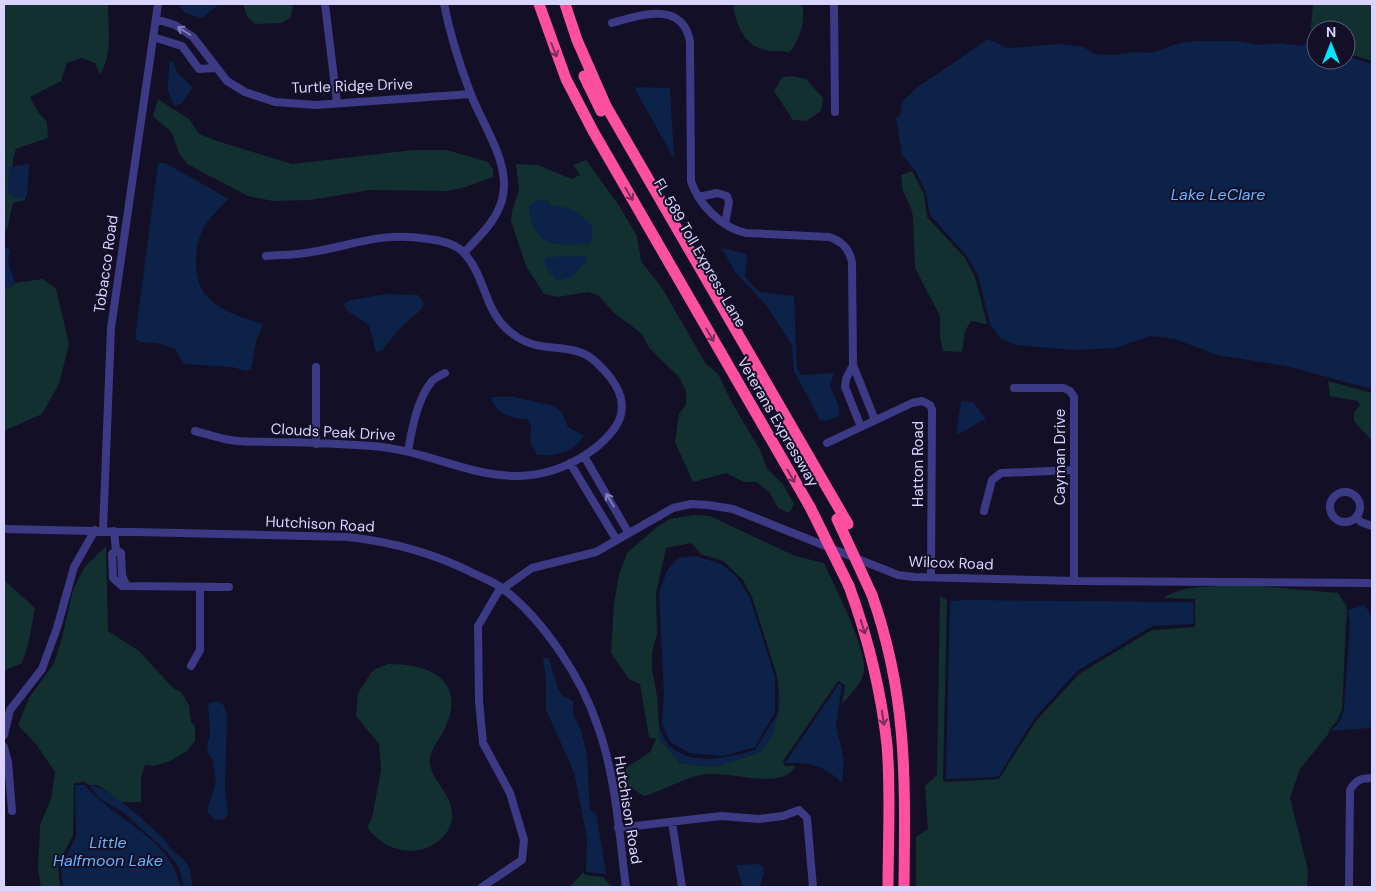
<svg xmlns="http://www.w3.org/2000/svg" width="1376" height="891" viewBox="0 0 1376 891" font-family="'DM Sans',sans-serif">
	<rect width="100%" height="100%" fill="#130f26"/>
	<!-- green -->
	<path fill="#12302f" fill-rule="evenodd" d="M4 4H108C108 29 113 53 100 75L95 63 81 58 67 63 61 81 30 97 38 112 47 122 48 138 16 149C9 169 13 172 27 187L25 200 13 203 7 229 4 231Z
		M243 4H293L291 17 282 23 255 24 247 16Z
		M733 4H802C806 22 800 37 790 52 781 51 770 52 762 49 743 44 735 21 733 4Z
		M1313 4H1372V61L1346 53V30H1316V41L1310 39Z
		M792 76 806 79 823 98 821 111 806 121 793 120 774 91 782 77Z
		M158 99 190 120 198 133 214 140 292 164 413 150H447L488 162 493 169V177L462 188 447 191 370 190 310 200 273 201 248 196 187 164 179 153 172 133 153 116Z
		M586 160 618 204 637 236 641 261 662 288 706 364 718 374 731 401 760 450 767 469 782 483 794 504 789 513 778 508 770 493 757 482H744L726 473 693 482 675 442 679 414 686 405V391L679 377 650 349 641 333 614 313 599 296 589 292 557 297 544 294 526 266 511 221 512 211 519 190 516 164 538 165 572 179 580 175 573 165Z
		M912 171 924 194 927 217 965 258 975 277 987 324 971 321 965 331 962 352 943 351 940 336V316L915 268 913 217 911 208 903 191 901 175Z
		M43 279 56 289 69 344 59 384 42 414 4 431V287L9 289 15 283Z
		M1328 381 1372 393V441L1354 421V413L1360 405 1358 401 1330 396Z
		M694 515 710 516 795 556 824 563C835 588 867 647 864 672 862 683 849 696 842 704L845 685 838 681 783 761 785 766H796C793 769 789 775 785 776 766 783 736 775 716 774 691 772 668 790 644 796L628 786 625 775 626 768 650 752 656 739 649 737 640 684 629 679 611 653 614 604 619 575 627 553 657 527 670 519ZM691 543 701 554 723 561 743 580 752 597 777 676 780 705 772 735 760 752 715 767 680 763 660 740 657 696 652 669V652L657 634 656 593 666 548Z
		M106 546 108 631 139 651 173 688 181 692 189 705 191 722 195 726V741L187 751 170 761 154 766 145 765 141 778V802H121L98 785H89L85 782 74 783 73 835 58 865 60 887H41L38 869 40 825 51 799 55 772 36 744 18 725 29 698 54 663 62 638 73 590 84 568Z
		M4 580 35 608 28 645 22 663 4 671Z
		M1219 586H1259L1338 593 1347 607 1342 709 1337 721 1329 730V733L1300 769 1290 798 1308 870 1307 887H916V837L928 829 925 786 937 775 940 596 947 600 943 780 946 782 999 779 1036 721 1079 674 1152 630 1195 627V599L1164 598C1179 587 1201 587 1219 586Z
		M388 664C430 663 467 681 445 728 440 740 429 749 430 763 432 783 454 794 452 818 452 825 446 834 442 838 419 860 384 852 367 827L372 818 381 770 379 744 356 716 358 693 373 670Z
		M583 872 585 875 603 877 611 887H570Z"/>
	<!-- water -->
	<path fill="#0c2248" d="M178 4H219L202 18 185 13Z
		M988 39 1008 48 1060 44 1084 47 1094 54 1114 55 1134 52 1151 53 1180 43 1198 41H1237L1260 45 1279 43 1301 46 1309 42 1316 45V60H1346V56L1372 64V389L1286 366 1217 355 1175 339 1150 336 1116 348 1074 350 1016 345 1000 338 990 324 978 275 967 256 930 215 926 193 915 170 902 155 896 118 900 115 902 102 915 89Z
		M173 61 178 74 193 87 181 104 175 106C163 87 170 83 169 62Z
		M634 87 670 88 674 159Z
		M158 163H165L229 199C219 208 208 219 202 231 194 248 193 279 205 294 218 311 243 318 263 324L256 342 251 369 246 371 232 367 184 364 175 349 157 343 139 342 135 338Z
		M29 164 27 195 23 199 8 194 9 167Z
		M537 200 549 201 550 205C572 208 573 209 591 224L592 234 590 244C554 246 533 248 529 206Z
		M4 246 10 250 8 262 15 283 9 289 4 287Z
		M722 248 747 254 745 277 759 292 794 296 797 369 802 375 834 373 830 386 838 404 839 416 825 421 820 420 794 371 792 345 766 305 735 272Z
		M585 256 588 259 571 277 557 281 549 272 543 259 544 261 546 257Z
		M386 294 418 295 424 303 422 309 399 329 382 351 376 352 369 325 346 310 344 304 351 300Z
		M491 397H514L554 406 562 413 568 427 584 436C572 452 557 457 537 455L530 442 531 426 527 419C511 419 496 414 491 397Z
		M961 401 973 402 986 419 956 435Z
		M696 556 721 564 736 576 750 598 775 677V712L755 747 723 756 689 753 670 742 662 724 664 694 659 593 667 571 678 558Z
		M967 600 1193 602 1194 624 1152 626 1077 671 1034 719 998 777 946 779 950 601Z
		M1365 605 1372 618V718L1370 728 1331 731 1339 723 1344 710 1350 623 1348 610Z
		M543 658H549L558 689 563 696 573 701V714L581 730 587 756 590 810 596 813 606 874 586 872 587 839 574 772 546 710V679Z
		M839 684 842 686 836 725 844 760 842 783C825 766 809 762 785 763Z
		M778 690 780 705 777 719 772 736 760 752 715 767 680 763 660 740 659 726C662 732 664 740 668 744 690 768 729 757 755 750L778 713Z
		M219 701 224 706 227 715 225 788 228 813 225 819 215 820 207 811 216 782 213 760 209 756 207 746 210 734 208 703Z
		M75 785H85C115 822 169 835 181 887H63L61 867 76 836Z
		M89 785C107 785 149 825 164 839 177 863 192 852 192 887H184L179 868 167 852 123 812 100 799Z
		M758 864 763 867 764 873 760 887H743L736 865Z"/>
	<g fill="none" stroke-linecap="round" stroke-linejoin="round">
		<!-- minor -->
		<path stroke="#3d3a85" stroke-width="8" d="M325 4 337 103
			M444 4C450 34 459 63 470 92 482 125 512 163 502 200 496 222 478 237 464 253
			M834 4 835 112
			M156 19 175 25 193 37 227 81 245 92 275 102 316 105 471 94
			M612 23C640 15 683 0 690 42L691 181C698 204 722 228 746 233L829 237C842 241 850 250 852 263L853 365
			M153 37 182 46 199 69 215 68
			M699 197 717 193 727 196 729 202 725 224
			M1014 388H1064L1070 391 1074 397V581
			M861 427 845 387 846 379 853 365 875 420
			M195 431C207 434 219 438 230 440 245 443 261 441 276 442 308 442 340 444 372 446 443 451 502 500 575 461 590 453 606 441 616 426 631 402 615 380 597 363 574 340 545 355 517 337 482 314 489 282 465 254 457 244 440 240 428 239 377 230 346 249 298 254 288 255 277 255 266 256
			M827 443 912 403 922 401 930 405 932 410 931 577
			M316 444V367
			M408 451C412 429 417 399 432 381 435 378 441 375 445 373
			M584 456 628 532
			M570 463 616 539
			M1330 507a15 15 0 1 1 30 0a15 15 0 1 1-30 0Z
			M984 511 992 480 1001 473 1074 470
			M1356 517 1361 522 1372 526
			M4 529 348 537C394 542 434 553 475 574 483 578 494 582 502 588 543 619 582 678 598 727 616 777 619 834 626 887
			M103 531 111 328 158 4
			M114 531 116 550 112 554 113 578 122 586 229 587
			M116 550 121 553 122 575 126 585
			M191 666 200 650V587
			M4 735 10 710 42 669 57 628 74 567 95 530
			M4 747 8 762 12 811
			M672 822 682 887
			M618 828 721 816 759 819 783 816 799 810 807 818 813 887
			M482 887 522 860 524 840 510 793 483 743 479 701 478 626 498 592 532 568 596 552 673 508 691 504 708 505 733 509 898 575 914 577 1074 581 1372 583
			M1349 887 1350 790C1356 780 1361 778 1372 778"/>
		<!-- highway -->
		<path stroke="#ff4fa3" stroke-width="11" d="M539 4 566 79 593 131 810 507
			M565 4 577 40 606 106 848 524
			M584 76 601 111
			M849 586C868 638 881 690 887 745 891 792 888 840 888 887
			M872 595C908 697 905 781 904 887"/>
		<!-- highway-bridge -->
		<path stroke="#ff4fa3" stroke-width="11" d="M810 507 849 586
			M837 519 872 595"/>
	</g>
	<!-- one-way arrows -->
	<defs><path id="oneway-shaft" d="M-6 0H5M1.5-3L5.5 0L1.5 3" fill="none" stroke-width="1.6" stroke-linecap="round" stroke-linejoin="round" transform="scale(1.25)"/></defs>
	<g stroke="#837fbc">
		<use href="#oneway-shaft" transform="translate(184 31) rotate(-148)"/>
		<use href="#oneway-shaft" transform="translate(610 500) rotate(-121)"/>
	</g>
	<g stroke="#7d2c5e">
		<use href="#oneway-shaft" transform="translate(554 50) rotate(69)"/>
		<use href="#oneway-shaft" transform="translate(629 194) rotate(60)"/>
		<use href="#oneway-shaft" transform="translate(710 335) rotate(60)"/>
		<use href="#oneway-shaft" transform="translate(791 476) rotate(60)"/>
		<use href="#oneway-shaft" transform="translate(863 627) rotate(72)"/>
		<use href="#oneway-shaft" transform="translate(883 718) rotate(82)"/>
	</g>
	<g text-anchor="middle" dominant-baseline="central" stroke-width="4" stroke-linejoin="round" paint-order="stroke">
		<!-- street labels -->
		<g font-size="15" fill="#d9d4ff" stroke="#130f26">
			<text transform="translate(352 86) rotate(-2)">Turtle Ridge Drive</text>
			<text transform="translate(700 253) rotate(60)">FL 589 Toll Express Lane</text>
			<text transform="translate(106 264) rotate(-82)">Tobacco Road</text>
			<text transform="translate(778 422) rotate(60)">Veterans Expressway</text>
			<text transform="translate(333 432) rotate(3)">Clouds Peak Drive</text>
			<text transform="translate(1060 457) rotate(-90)">Cayman Drive</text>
			<text transform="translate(918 464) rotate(-90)">Hatton Road</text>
			<text transform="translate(320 524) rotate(3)">Hutchison Road</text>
			<text transform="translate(951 563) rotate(2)">Wilcox Road</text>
			<text transform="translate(628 810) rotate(81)">Hutchison Road</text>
		</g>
		<!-- water labels -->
		<g font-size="16" font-style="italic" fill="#62b6ff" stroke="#130f26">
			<text x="1218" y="194">Lake LeClare</text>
			<text x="108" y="842">Little<tspan x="108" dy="18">Halfmoon Lake</tspan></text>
		</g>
	</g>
	<!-- border -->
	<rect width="1376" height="891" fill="none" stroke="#d9d4ff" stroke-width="10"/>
	<!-- north arrow -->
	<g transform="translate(1331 45)"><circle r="24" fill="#130f26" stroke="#625e7d"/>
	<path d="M0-4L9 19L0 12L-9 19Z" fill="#00e5ff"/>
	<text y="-8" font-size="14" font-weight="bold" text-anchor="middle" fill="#d9d4ff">N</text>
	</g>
</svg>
